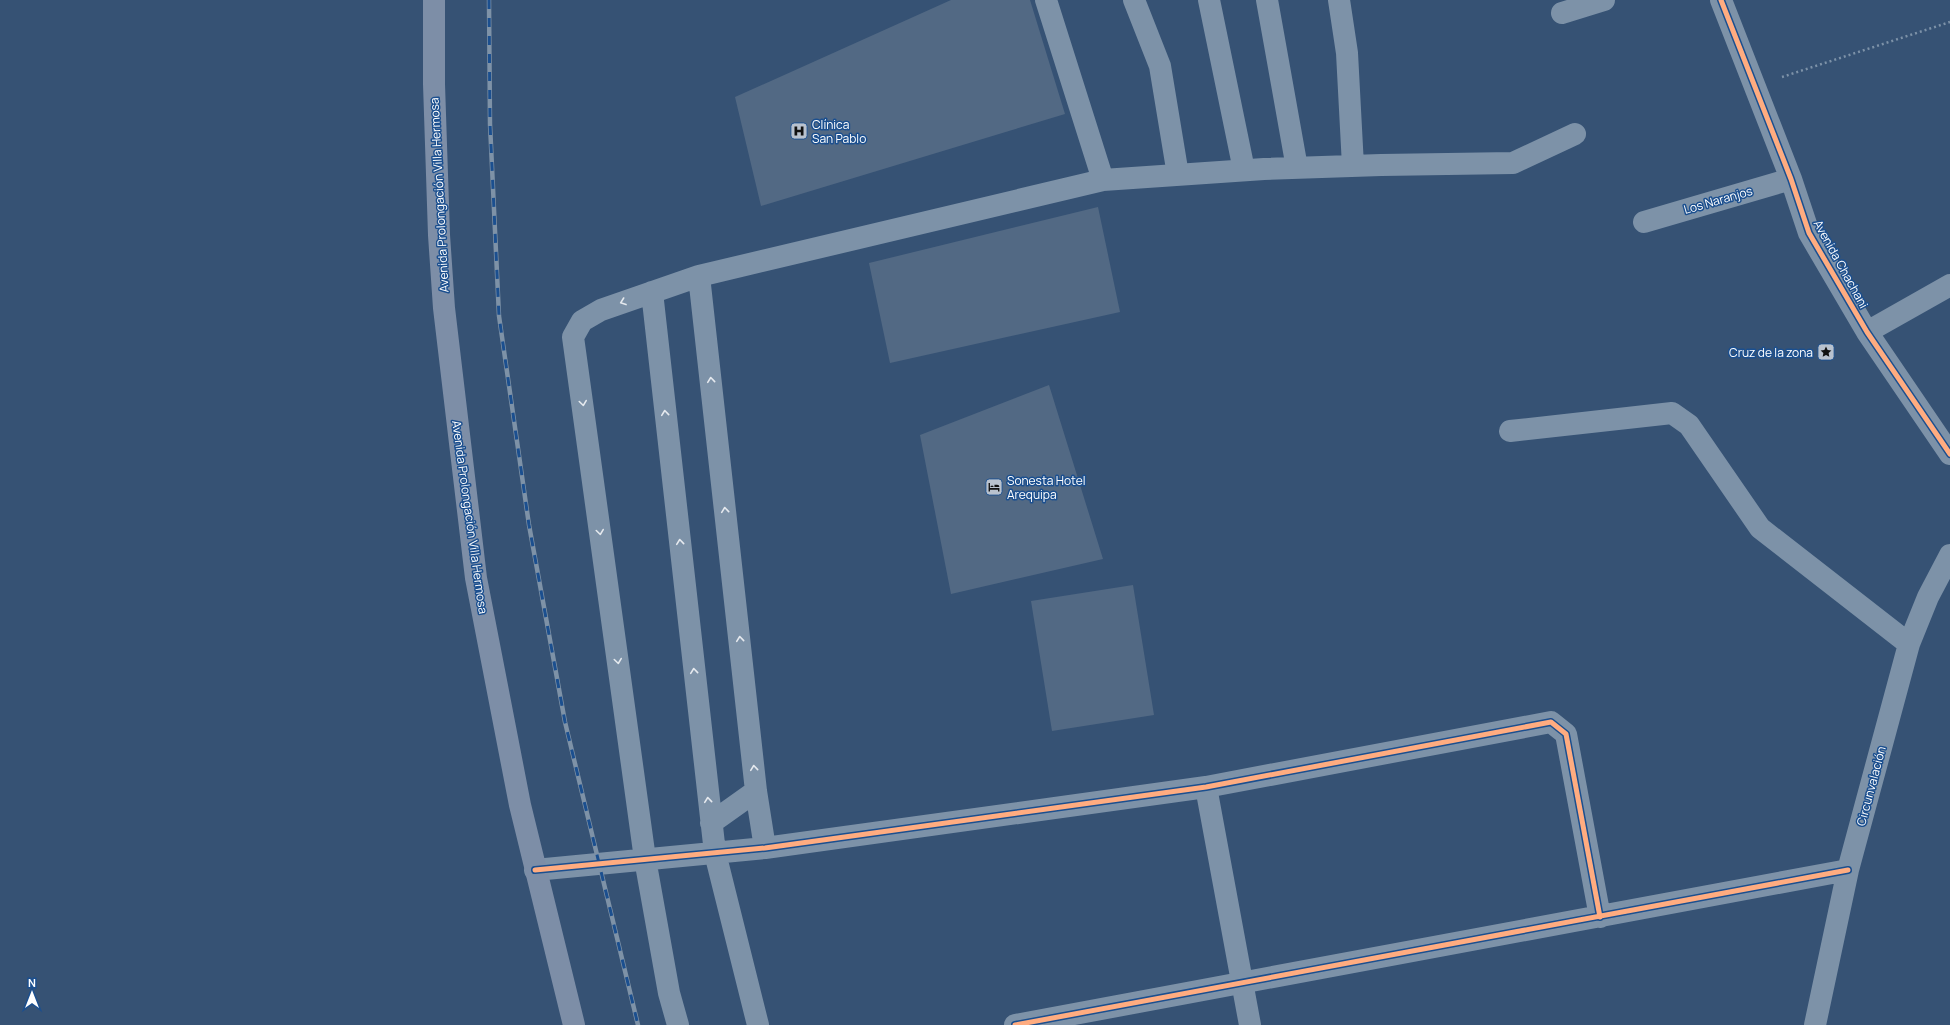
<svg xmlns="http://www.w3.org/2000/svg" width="1950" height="1025" viewBox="0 0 1950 1025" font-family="Manrope,sans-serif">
	<rect width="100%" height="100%" fill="#365274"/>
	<!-- building -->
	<path fill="#526984" d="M951 0H1030L1065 114 761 206 735 97Z
		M1098 207 1120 312 890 363 869 263Z
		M1049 385 1103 559 951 594 920 435Z
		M1133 585 1154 715 1052 731 1031 601Z"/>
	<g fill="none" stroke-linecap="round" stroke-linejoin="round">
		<!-- path -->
		<path stroke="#7d92a8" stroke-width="2.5" stroke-dasharray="2 3" stroke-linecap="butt" d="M1782 77 1950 22"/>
		<!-- minor -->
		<path stroke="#7d92a8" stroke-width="22" d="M1046 0 1103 180
			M1134 0 1160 66 1178 175
			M1209 0 1244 170
			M1267 0 1297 168
			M1339 0 1347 53 1353 166
			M1721 0 1791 179 1809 233 1867 332 1950 454
			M1562 13 1604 0
			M1644 222 1791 179
			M699 276 756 791 765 848
			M652 292 715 853 758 1025
			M1867 332 1950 285
			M1510 431 1672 413 1689 425 1760 528 1909 644
			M1206 787 1250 1025
			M711 823 756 791
			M535 870 765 848 1206 787 1551 722 1566 734 1600 917
			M678 1025 669 993 645 859 573 337 582 321 601 310 699 276 1103 180 1264 169 1381 165 1513 163 1575 134
			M1015 1025 1848 870
			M1815 1025 1848 870 1909 644 1928 597 1950 555"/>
		<!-- major -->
		<path stroke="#7d8ea7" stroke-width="22" d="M434 0V84L439 235 444 308 476 578 520 805 574 1025"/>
		<!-- rail casing -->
		<g stroke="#7e92a7" stroke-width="4.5">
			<path id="rail" d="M489 0 490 124 499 316 529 525 565 722 638 1025"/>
		</g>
		<!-- rail -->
		<use href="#rail" stroke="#1b4f8f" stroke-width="3" stroke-dasharray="9" stroke-linecap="butt"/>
		<!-- cycleway casing -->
		<g stroke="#1b4f8f" stroke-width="8">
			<path id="cycleway" d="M1721 0 1791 179 1809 233 1867 332 1950 454
				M535 870 765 848 1206 787 1551 722 1566 734 1600 917
				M1015 1025 1848 870"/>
		</g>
		<!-- cycleway -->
		<use href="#cycleway" stroke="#ffac80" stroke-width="5"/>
	</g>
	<!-- one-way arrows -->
	<defs><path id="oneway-chevron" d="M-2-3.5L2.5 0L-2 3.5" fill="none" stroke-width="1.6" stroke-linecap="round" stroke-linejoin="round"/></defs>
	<g stroke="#e5e9ee">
		<use href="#oneway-chevron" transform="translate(623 302) rotate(160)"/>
		<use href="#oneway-chevron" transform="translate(711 380) rotate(-96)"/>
		<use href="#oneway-chevron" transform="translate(583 403) rotate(82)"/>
		<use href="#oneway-chevron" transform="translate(665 413) rotate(-96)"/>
		<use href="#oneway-chevron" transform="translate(725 510) rotate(-96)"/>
		<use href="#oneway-chevron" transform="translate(600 532) rotate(82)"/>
		<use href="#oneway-chevron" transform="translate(680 542) rotate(-96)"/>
		<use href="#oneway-chevron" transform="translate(740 639) rotate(-96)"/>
		<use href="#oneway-chevron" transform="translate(618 661) rotate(82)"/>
		<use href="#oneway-chevron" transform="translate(694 671) rotate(-96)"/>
		<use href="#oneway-chevron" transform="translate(754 768) rotate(-96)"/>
		<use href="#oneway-chevron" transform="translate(708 800) rotate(-96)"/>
	</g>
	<!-- icons -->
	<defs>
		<g id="hospital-square" transform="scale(0.9)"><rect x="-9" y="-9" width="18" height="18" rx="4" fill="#b9c2ce" stroke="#1b4f8f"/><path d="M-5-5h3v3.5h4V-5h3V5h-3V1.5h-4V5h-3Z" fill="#111"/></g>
		<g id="sight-square" transform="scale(0.9)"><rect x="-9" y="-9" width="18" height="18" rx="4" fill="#b9c2ce" stroke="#1b4f8f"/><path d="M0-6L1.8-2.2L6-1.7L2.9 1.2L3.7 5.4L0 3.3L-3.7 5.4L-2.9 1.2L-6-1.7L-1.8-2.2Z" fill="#111"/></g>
		<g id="hotel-square" transform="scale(0.9)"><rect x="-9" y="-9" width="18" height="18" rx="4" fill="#b9c2ce" stroke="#1b4f8f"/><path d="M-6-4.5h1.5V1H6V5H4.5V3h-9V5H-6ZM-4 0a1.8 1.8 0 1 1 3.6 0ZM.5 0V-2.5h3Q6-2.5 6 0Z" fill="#111"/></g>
	</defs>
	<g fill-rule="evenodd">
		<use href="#hospital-square" x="799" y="131"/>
		<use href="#sight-square" x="1826" y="352"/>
		<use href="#hotel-square" x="994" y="487"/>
	</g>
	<g text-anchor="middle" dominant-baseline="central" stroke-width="3" stroke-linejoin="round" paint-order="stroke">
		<!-- poi labels -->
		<g font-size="12" fill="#fff" stroke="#1b4f8f" text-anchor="start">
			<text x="812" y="124">Clínica<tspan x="812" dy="14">San Pablo</tspan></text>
			<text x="1813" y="352" text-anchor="end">Cruz de la zona</text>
			<text x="1007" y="480">Sonesta Hotel<tspan x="1007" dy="14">Arequipa</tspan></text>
		</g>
		<!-- street labels -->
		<g font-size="12" fill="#fff" stroke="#1b4f8f">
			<text transform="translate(439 195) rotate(-93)">Avenida Prolongación Villa Hermosa</text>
			<text transform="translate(1718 200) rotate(-16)">Los Naranjos</text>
			<text transform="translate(1841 264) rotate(61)">Avenida Chachani</text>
			<text transform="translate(470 517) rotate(82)">Avenida Prolongación Villa Hermosa</text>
			<text transform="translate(1871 786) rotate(-75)">Circunvalación</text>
		</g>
	</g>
	<!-- north arrow -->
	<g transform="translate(32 993)" stroke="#1b4f8f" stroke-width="3" paint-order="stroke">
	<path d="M0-3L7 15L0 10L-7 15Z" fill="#ffffff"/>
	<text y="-6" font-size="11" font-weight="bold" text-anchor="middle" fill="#ffffff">N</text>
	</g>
</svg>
